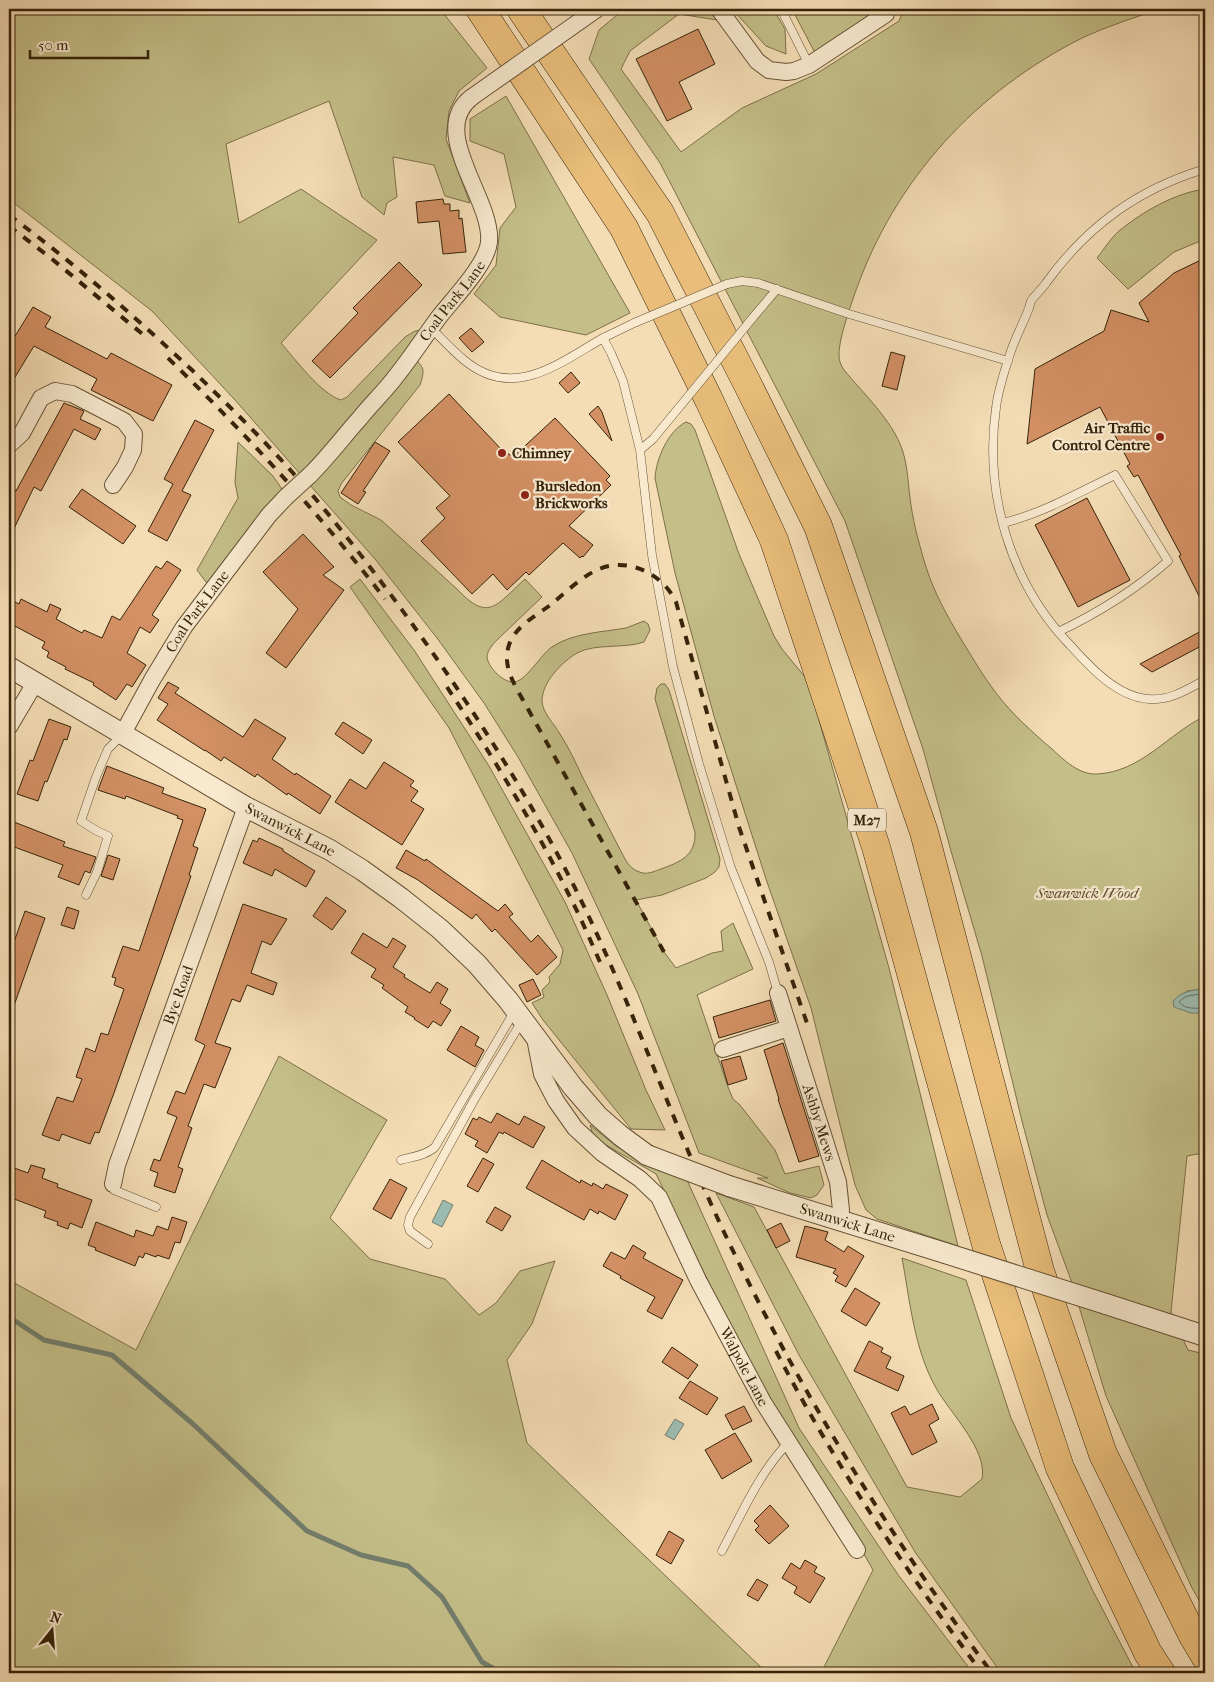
<svg xmlns="http://www.w3.org/2000/svg" width="1214" height="1682" viewBox="0 0 1214 1682" font-family="'IM FELL French Canon',serif">
	<rect width="100%" height="100%" fill="#f4ddb5"/>
	<filter id="stains"><feTurbulence type="fractalNoise" baseFrequency=".004" numOctaves="4"/><feColorMatrix values="0 0 0 0 .2 0 0 0 0 .09 0 0 0 0 .02 0 0 0 .5 -.17"/></filter>
	<radialGradient id="worn" r=".72"><stop offset=".6" stop-color="#630" stop-opacity="0"/><stop offset="1" stop-color="#630" stop-opacity=".3"/></radialGradient>
	<!-- green -->
	<path fill="#c4be88" stroke="#7d7048" d="M9 9H440L487 68 459 91 449 111 446 139 470 203 445 196 434 165 393 157 397 197 387 203 384 215 362 197 329 101 226 144 239 223 301 189 377 240 281 343C295 359 321 394 341 400L347 397 405 337 415 331 421 330 411 354C423 368 426 367 420 385L341 484 338 491 340 497 351 505 381 520 458 590C489 623 497 604 525 579L542 597 497 640C493 644 488 650 487 656 487 666 502 682 513 682 525 683 541 654 552 647 572 633 603 632 626 628 632 626 638 623 644 621L648 624 650 630 644 642C624 649 596 643 577 653 562 662 542 682 542 701 542 712 555 725 560 734 569 748 576 763 583 778 597 805 611 832 625 859 629 866 634 871 643 873 649 874 655 871 661 869 680 862 696 856 695 832L655 699 657 688 661 684H665L669 690 720 859 719 867 715 872 706 878 662 895 636 900 664 952 676 968 712 953 723 951 721 931 733 923 753 969 697 995 728 1087 733 1099 740 1105 775 1150 785 1174 819 1166 824 1185 817 1195 811 1198 790 1193 757 1178H768L699 1153 638 994 572 853 518 757 484 703 437 638 375 559 235 400 152 311 9 199Z
		M624 9H707L717 20 679 14 630 51 621 69 681 152 742 108 816 74 899 21 904 9H1159C1134 18 1108 26 1084 37 976 91 895 179 855 293 850 308 838 341 839 356 839 361 841 365 844 370 863 393 892 420 902 449 908 466 908 486 911 505 914 526 920 547 926 567 934 592 947 616 961 639 972 657 983 676 996 693 1012 714 1032 732 1052 749 1064 760 1079 775 1097 774 1141 772 1168 734 1205 716V989L1186 991 1204 1013H1205V1156L1197 1154 1187 1156 1171 1312 1188 1350 1205 1354V1611L1191 1586 1106 1396 1071 1280 1047 1215 1022 1121 982 956 951 851 923 749 845 521 660 163 589 59 599 30Z
		M732 9H773L785 29 786 54 766 46Z
		M792 9H873L875 11 815 53Z
		M506 96 630 313 586 335 500 317 474 294 496 265 500 228 516 207 504 154 470 141V119Z
		M1205 189V239L1174 252 1128 289 1097 258C1104 249 1111 238 1119 231 1142 212 1175 193 1205 189Z
		M686 422 691 424 695 430 739 554 774 636 782 649 805 677 815 706 889 968 958 1246 877 1219 866 1210 855 1185 811 1008 766 879 714 716 675 573 655 478C656 459 668 431 686 422Z
		M238 442 273 476 284 492 209 583 206 582 197 570 238 498 235 482Z
		M360 579 414 650 489 766 565 902 607 995 646 1090 665 1130 631 1129 543 1020 532 1003 544 997 542 990 550 982 549 977 560 964 563 950 449 728 350 587Z
		M279 1056 387 1120 330 1218 370 1259 445 1279 479 1315 496 1303 520 1271 555 1261 532 1324 507 1360 527 1443 767 1673H9V1280L136 1350Z
		M590 1125 616 1146 687 1180 799 1428 899 1576 973 1673H821L873 1570 838 1508 744 1355 656 1174 594 1138Z
		M716 1193 754 1207 907 1487 960 1497 982 1479C988 1450 950 1413 936 1388 914 1349 910 1301 902 1258L966 1280 1011 1418 1093 1591 1136 1673H1001L915 1552 799 1355Z"/>
	<!-- water -->
	<path fill="#9cbbb0" stroke="#737e6d" d="M1205 989V1013H1191L1174 1007 1173 1001C1182 991 1192 990 1205 989Z
		M443 1200 453 1205 442 1227 432 1222Z
		M675 1419 684 1424 674 1440 665 1435Z"/>
	<g fill="none" stroke-linecap="round" stroke-linejoin="round">
		<!-- shore -->
		<path stroke="#696f5c" stroke-width="1" d="M1205 994C1196 995 1185 994 1179 1002 1185 1010 1196 1008 1205 1008"/>
		<!-- stream -->
		<path stroke="#737e6d" stroke-width="5" d="M9 1317 44 1340 112 1355 193 1424 307 1531 361 1555 408 1566 442 1597 482 1662 501 1673"/>
	</g>
	<!-- building -->
	<path fill="#d29064" stroke="#362309" d="M698 29 715 64 679 82 692 109 667 121 636 59Z
		M443 199 444 204H450V211L459 210V219L462 218 466 252 443 254 439 221 418 223 416 202Z
		M1205 258V608L1179 556 1181 555 1138 475 1134 477 1127 466 1130 464 1100 407 1027 444 1035 369 1104 331 1111 310 1149 322 1139 303 1174 273Z
		M399 262 422 285 330 378 312 361 358 313 353 308Z
		M33 307 51 317 45 327 107 359 111 353 172 385 153 421 91 390 97 379 34 346 9 387V346Z
		M471 328 484 342 472 352 459 338Z
		M891 352 905 356 897 390 882 386Z
		M571 372 580 383 568 393 559 383Z
		M449 394 501 449 513 457 555 418 610 476 606 480 611 485 569 526 593 545 583 557 582 556 580 558 563 543 529 575 526 572 507 590 493 574 472 594 421 541 445 518 436 508 450 496 398 442Z
		M64 403 84 411 80 419 101 429 95 440 74 429 41 491 34 487 9 539V487L16 491Z
		M598 406 602 412 612 441 589 414Z
		M195 420 214 430 182 491 191 495 167 541 148 531 173 484 164 479Z
		M375 442 390 451 363 491 366 492 358 504 341 493Z
		M82 489 136 526 123 544 69 507Z
		M1087 498 1130 580 1078 607 1035 525Z
		M303 534 334 567 323 575 344 590 286 668 266 653 298 609 263 572Z
		M167 561 181 570 152 615 159 620 150 633 140 627 127 653 146 665 132 687 127 684 116 700 93 685 94 683 65 669 66 667 47 657 49 652 42 648 45 642 9 623V599L19 604 21 599 47 612 50 604 61 609 56 619 82 633 84 630 102 638 112 616 120 620 156 566 161 569Z
		M1205 629V644L1152 672 1140 664Z
		M168 682 179 688 175 693 243 737 255 719 286 738 272 759 295 775 296 773 331 796 320 814 288 793 287 795 257 774 255 777 224 757 221 761 205 750V751L157 720 168 704 158 698Z
		M49 719 71 727 67 740 64 739 47 782 45 781 38 801 17 794 30 760 33 761Z
		M343 722 372 740 363 754 335 734Z
		M384 762 414 781 410 786 418 791 411 801 424 809 402 845 335 802 350 779 366 789Z
		M107 766 164 788 162 793 206 809 193 846 198 848 189 875 191 876 114 1093 99 1133 95 1132 90 1144 62 1134 59 1141 42 1135 57 1097 73 1102 82 1079 76 1077 86 1048 95 1052 101 1033 108 1035 124 989 114 985 116 978 112 977 123 946 139 951 183 820 177 818 178 816 126 796 125 799 98 790Z
		M9 820 65 842 63 846 96 857 90 873 85 871 79 885 58 877 63 865 9 845Z
		M259 838 283 849V851L315 871 306 887 275 869 272 876 243 863 253 840 257 842Z
		M406 850 425 861 426 859 498 911 505 904 513 914 509 917 531 942 538 935 557 957 537 975 495 929 492 932 476 914 472 919 418 880 396 868Z
		M108 855 120 859 113 880 101 876Z
		M326 897 346 911 332 930 313 916Z
		M243 904 287 919 271 945 262 941 251 973 277 983 273 995 247 985 240 1002 232 999 215 1043 231 1048 215 1088 204 1084 188 1126 192 1128 178 1167 183 1169 175 1193 154 1186 158 1173 150 1170 154 1159 160 1161 177 1117 167 1113 176 1091 185 1094 205 1045 195 1040Z
		M67 907 79 911 74 929 61 925Z
		M25 911 45 918 11 1014 9 1013V956Z
		M363 933 387 948 393 938 406 946 393 967 405 975 404 977 430 993 437 982 448 989 440 1003 451 1010 441 1026 433 1021 428 1028 414 1019 415 1018 405 1012 408 1007 382 988 384 985 371 977 376 969 351 953Z
		M533 979 541 995 527 1002 519 985Z
		M770 1000 776 1021 719 1038 713 1017Z
		M461 1026 479 1037 475 1045 484 1050 475 1067 447 1050Z
		M783 1043 819 1156 799 1162 778 1099H779L764 1050Z
		M740 1056 747 1079 728 1085 721 1061Z
		M497 1113 519 1125 524 1116 545 1127 533 1148 504 1132 503 1134 499 1132 487 1153 475 1146 478 1141 465 1134 473 1118 477 1120 479 1117 491 1123Z
		M483 1158 494 1164 478 1192 467 1186Z
		M542 1160 580 1183 581 1180 592 1186 593 1183 603 1189 606 1184 628 1195 615 1220 599 1211 598 1214 590 1209 584 1220 526 1188Z
		M31 1165 45 1169 42 1178 58 1184 57 1187 92 1200 82 1228 70 1223 68 1229 57 1225 58 1222 44 1217 46 1211 9 1197V1166L28 1173Z
		M390 1179 407 1188 391 1219 373 1209Z
		M495 1207 511 1216 502 1231 486 1222Z
		M172 1217 187 1222 180 1243 175 1242 169 1259 157 1255 156 1257 145 1253 143 1258 139 1256 135 1266 95 1250 96 1248 88 1245 96 1222 134 1237 136 1230 153 1236 157 1226 168 1230Z
		M781 1223 790 1241 776 1248 767 1230Z
		M805 1226 828 1232 825 1240 844 1252 848 1246 864 1256 846 1287 835 1281 838 1276 833 1273 836 1269 796 1257Z
		M633 1245 646 1253 643 1258 683 1280 662 1319 647 1311 655 1297 620 1278 621 1276 603 1266 611 1252 625 1259Z
		M855 1288 880 1303 866 1326 841 1311Z
		M869 1341 883 1348 881 1352 891 1357 886 1368 904 1376 898 1391 854 1371Z
		M672 1347 698 1365 688 1379 662 1362Z
		M690 1381 718 1398 707 1415 679 1398Z
		M932 1404 939 1419 929 1425 937 1442 912 1455 891 1413 905 1406 910 1415Z
		M744 1406 752 1421 733 1430 725 1415Z
		M735 1433 752 1461 722 1479 705 1450Z
		M770 1505 789 1526 769 1544 755 1530 759 1526 754 1521Z
		M669 1531 684 1540 671 1564 656 1555Z
		M805 1560 817 1567 814 1572 825 1578 810 1603 794 1593 797 1587 782 1578 791 1563 800 1569Z
		M757 1579 768 1585 758 1601 747 1595Z"/>
	<g fill="none" stroke-linecap="round" stroke-linejoin="round">
		<!-- service casing -->
		<g stroke="#665234" stroke-width="9">
			<path id="service" d="M781 9 809 65
				M1205 169C1138 189 1087 226 1046 283 1042 289 1035 295 1031 301 1030 303 1030 306 1029 308 1023 324 1014 340 1009 357 1004 373 998 390 996 408 984 493 1010 583 1070 645 1090 667 1117 697 1149 699 1170 701 1188 689 1205 680
				M727 284 742 281 758 283 849 314 1008 361
				M755 315 777 289
				M634 323 603 338 611 353 623 381 640 450 652 555 673 667 699 764 731 868 769 962 778 993
				M431 328C442 339 452 350 464 360 513 401 558 364 603 338
				M640 450 653 439 672 416
				M1003 523C1043 513 1078 493 1115 475L1168 561C1135 590 1098 613 1058 632
				M86 895 97 872 108 836 97 831 81 821 96 777 108 749 122 735
				M401 1160C412 1157 427 1155 435 1147L514 1012
				M113 1184 114 1190 156 1207
				M428 1244 410 1231 408 1225 410 1217 474 1100 522 1021
				M722 1551C741 1515 759 1473 788 1443"/>
		</g>
		<!-- minor casing -->
		<g stroke="#665234" stroke-width="18">
			<g id="minor">
				<path d="M719 9 757 61 769 70 786 72 794 71 809 65 886 14"/>
				<path d="M9 445 22 433 41 398 55 391 72 394 124 421 134 434 133 450 125 467 113 485"/>
				<path id="s1" d="M310 475C328 457 343 437 360 418 372 403 386 390 397 375 412 356 425 336 439 317 454 298 487 264 489 242 493 199 427 131 472 97"/>
				<path d="M9 727 35 683"/>
				<path id="s2" d="M122 735 152 680 184 627 269 515 286 497"/>
				<path id="s3" d="M778 993 838 1182 841 1210 840 1220"/>
				<path id="s4" d="M535 1038 542 1074 556 1101 575 1128 602 1153 640 1179 659 1197 698 1280 763 1402 857 1550"/>
				<path d="M723 1049 789 1028"/>
				<path id="s5" d="M113 1184 117 1165 246 807"/>
			</g>
		</g>
		<!-- tertiary casing -->
		<g stroke="#665234" stroke-width="22">
			<g id="tertiary">
				<path id="s6" d="M9 667 246 807 330 850 362 870 401 898 440 929 477 964 508 1000 573 1087 598 1116 621 1136 647 1155"/>
				<path id="s7" d="M729 1186 945 1253"/>
				<path d="M1106 1304 1205 1336"/>
			</g>
		</g>
		<!-- motorway casing -->
		<g stroke="#362309" stroke-width="29">
			<path id="motorway" d="M480 9 624 228 709 400 774 540 876 847 986 1244 1060 1468 1148 1653 1161 1673
				M521 9 660 213 747 383 818 526 924 832 1040 1271 1103 1454 1193 1636 1205 1656"/>
		</g>
		<!-- service -->
		<use href="#service" stroke="#f8e9cf" stroke-width="8"/>
		<!-- minor -->
		<use href="#minor" stroke="#f8e9cf" stroke-width="16"/>
		<!-- tertiary -->
		<use href="#tertiary" stroke="#f8e9cf" stroke-width="20"/>
		<!-- motorway -->
		<use href="#motorway" stroke="#eabe7a" stroke-width="28"/>
		<!-- rail -->
		<path stroke="#362309" stroke-width="4" stroke-dasharray="9 9" stroke-linecap="butt" d="M9 215C74 263 134 316 193 371 227 404 262 438 293 473 329 513 362 556 394 599 461 690 523 785 574 886 634 1006 676 1135 735 1255 807 1403 894 1542 992 1673
			M9 226 52 259 146 337
			M168 358C246 434 319 513 385 599
			M447 687C491 754 533 822 568 893 581 918 592 944 603 969
			M664 952 519 693C511 678 503 663 509 645 515 627 534 617 549 606 564 594 582 576 599 569 629 557 663 574 676 602L739 827 808 1026
			M776 1351C835 1465 906 1571 982 1673"/>
		<!-- service-bridge casing -->
		<g stroke="#665234" stroke-width="9" stroke-linecap="butt">
			<path id="service-bridge" d="M634 323 727 284
				M672 416 755 315"/>
		</g>
		<!-- minor-bridge casing -->
		<g stroke="#665234" stroke-width="18" stroke-linecap="butt">
			<path id="minor-bridge" d="M472 97 597 9
				M286 497 310 475"/>
		</g>
		<!-- tertiary-bridge casing -->
		<g stroke="#665234" stroke-width="22" stroke-linecap="butt">
			<path id="tertiary-bridge" d="M647 1155 729 1186
				M945 1253 1106 1304"/>
		</g>
		<!-- service-bridge -->
		<use href="#service-bridge" stroke="#f8e9cf" stroke-width="8"/>
		<!-- minor-bridge -->
		<use href="#minor-bridge" stroke="#f8e9cf" stroke-width="16"/>
		<!-- tertiary-bridge -->
		<use href="#tertiary-bridge" stroke="#f8e9cf" stroke-width="20"/>
	</g>
	<!-- markers -->
	<g fill="#8f2418" stroke="#f8e9cf" stroke-width="2">
		<circle cx="1160" cy="437" r="5"/>
		<circle cx="502" cy="453" r="5"/>
		<circle cx="525" cy="495" r="5"/>
	</g>
	<g text-anchor="middle" dominant-baseline="central" stroke-width="4.5" stroke-linejoin="round" paint-order="stroke">
		<!-- shield labels -->
		<rect fill="#f8e9cf" stroke="#705e44" stroke-width="1" x="848" y="808.5" width="38" height="23" rx="4"/>
		<g font-size="14" font-weight="bold" fill="#362309">
			<text x="867" y="820">M27</text>
		</g>
		<!-- street labels -->
		<g font-size="15" fill="#362309" stroke="#f8e9cf">
			<text stroke="none"><textPath href="#s1" startOffset="225">Coal Park Lane</textPath></text>
			<text stroke="none"><textPath href="#s2" startOffset="145">Coal Park Lane</textPath></text>
			<text stroke="none"><textPath href="#s6" startOffset="325">Swanwick Lane</textPath></text>
			<text stroke="none"><textPath href="#s5" startOffset="200">Bye Road</textPath></text>
			<text stroke="none"><textPath href="#s3" startOffset="136">Ashby Mews</textPath></text>
			<text stroke="none"><textPath href="#s7" startOffset="124">Swanwick Lane</textPath></text>
			<text stroke="none"><textPath href="#s4" startOffset="399">Walpole Lane</textPath></text>
		</g>
		<!-- poi labels -->
		<g font-size="15" font-weight="bold" fill="#362309" stroke="#f8e9cf" text-anchor="start">
			<text x="1150" y="428" text-anchor="end">Air Traffic<tspan x="1150" dy="17">Control Centre</tspan></text>
			<text x="512" y="453">Chimney</text>
			<text x="535" y="486">Bursledon<tspan x="535" dy="17">Brickworks</tspan></text>
		</g>
		<!-- park labels -->
		<g font-size="15" font-style="italic" fill="#5a4a29" stroke="#f8e9cf">
			<text x="1087" y="893">Swanwick Wood</text>
		</g>
	</g>
	<!-- margin -->
	<rect width="1214" height="1682" fill="none" stroke="#f4ddb5" stroke-width="30"/>
	<rect x="10" y="10" width="1194" height="1662" fill="none" stroke="#362309" stroke-width="2.5"/>
	<rect x="15" y="15" width="1184" height="1652" fill="none" stroke="#362309"/>
	<!-- north arrow -->
	<g transform="translate(52 1630) rotate(17)" stroke="#f8e9cf" stroke-width="4" paint-order="stroke">
	<path d="M0-4L9 19L0 12L-9 19Z" fill="#362309"/>
	<text y="-8" font-size="14" font-weight="bold" text-anchor="middle" fill="#362309">N</text>
	</g>
	<!-- scale -->
	<path d="M30 50v8h118v-8" fill="none" stroke="#362309" stroke-width="2.5"/>
	<text x="38" y="50" font-size="15" fill="#362309" stroke="#f8e9cf" stroke-width="4" paint-order="stroke">50 m</text>
	<rect width="100%" height="100%" filter="url(#stains)"/>
	<rect width="100%" height="100%" fill="url(#worn)"/>
</svg>
